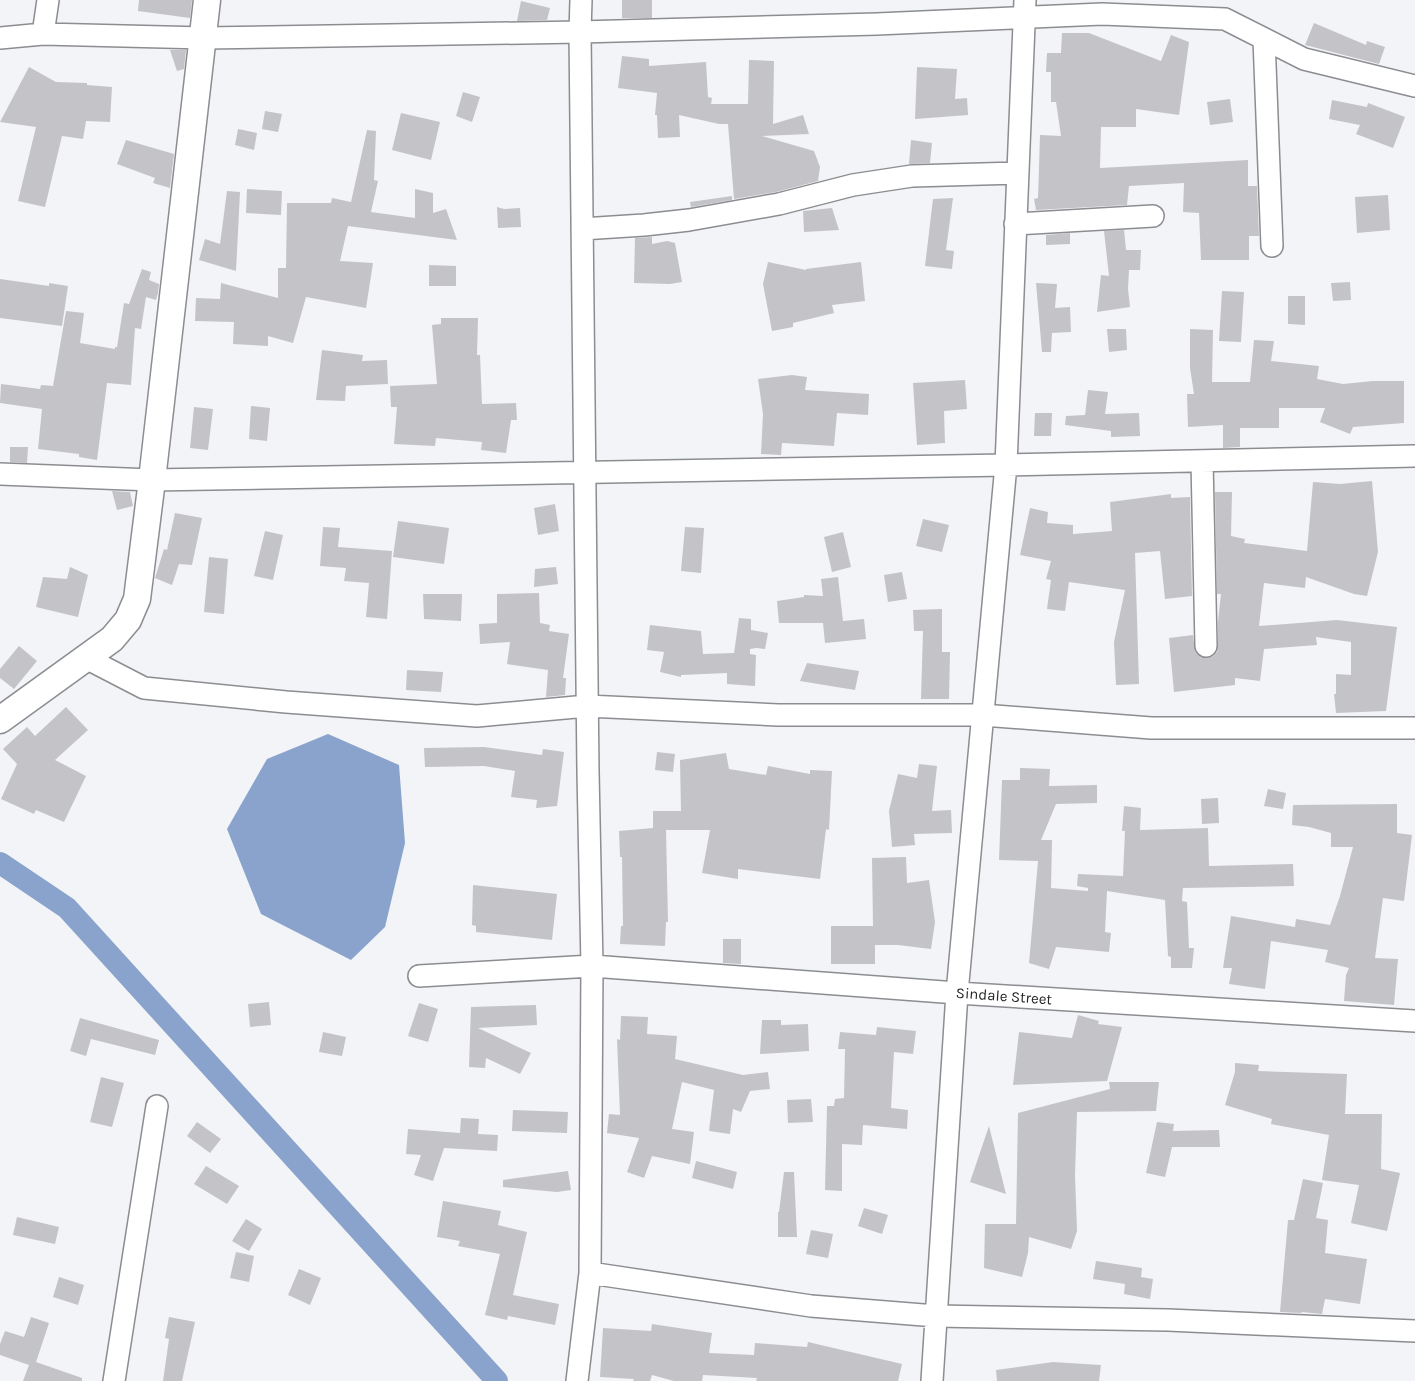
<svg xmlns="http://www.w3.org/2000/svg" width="1415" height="1381" viewBox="0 0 1415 1381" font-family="Karla,sans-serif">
	<rect width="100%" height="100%" fill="#f2f4f7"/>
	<!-- water -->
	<path fill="#89a3cc" d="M328 734 399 765 405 843 385 927 351 960 261 914 227 829 267 759Z"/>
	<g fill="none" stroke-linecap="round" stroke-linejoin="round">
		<!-- canal -->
		<path stroke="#89a3cc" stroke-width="22" d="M0 863 67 908 497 1381"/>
	</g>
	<!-- building -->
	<path fill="#c4c4c8" d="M139 0H192L190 18 138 11Z
		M622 0H652V18H622Z
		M521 1 550 8 547 20 517 21Z
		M1314 23 1366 45 1367 41 1385 47 1379 64 1305 45Z
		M1062 33H1089L1161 61 1171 35 1189 42 1179 115 1136 109V127H1101L1100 168 1248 160V186H1257L1259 236H1249V260H1201L1199 213 1183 212 1184 183 1129 186 1127 205 1036 210 1034 199 1038 198 1040 135 1061 136 1056 102H1051V72H1046L1047 53H1061Z
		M170 50H186L184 69 177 71Z
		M622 56 649 59V66L706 62 708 97 712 98 711 104H748L749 60 774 61 773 124 803 115 809 134 762 136 814 151 820 167 818 181 776 192 734 199 728 124H719L679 115 680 137 658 138 657 115H655L657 93 618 88Z
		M29 67 56 82 87 83V85L112 87 110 122 86 121 83 139 62 136 45 207 18 201 36 127 0 122Z
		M917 67 957 69 955 99 967 98 968 115 915 119Z
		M463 92 480 97 472 122 456 116Z
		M1230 99 1233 122 1210 125 1207 102Z
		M1332 100 1367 107 1368 103 1405 117 1393 148 1356 134 1360 125 1329 119Z
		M265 111 282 114 278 132 262 129Z
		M401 113 440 122 431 160 392 150Z
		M238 129 257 133 254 150 235 145Z
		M367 130 376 131 374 180 378 181 371 212 415 218V189L433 193V213L446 209 457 240 348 226 340 261 373 263 366 308 306 297 293 343 268 336V346L233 344 234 322 195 321 196 298 220 299 221 283 278 298V268H286L287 203H331L332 198 351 202Z
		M126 140 174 154 170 188 153 183 155 178 117 164Z
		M911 140 932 143 930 163 909 164Z
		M247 189 282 191 281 215 246 213Z
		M227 191 240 192 236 271 199 260 205 239 220 244Z
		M1388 195 1390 230 1357 233 1355 197Z
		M732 196V200L691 207 690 202Z
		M953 198 946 250 954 251 952 269 925 266 933 199Z
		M497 207 504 209 520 208 521 227 498 228Z
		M832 208 839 230 804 232 803 211Z
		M1124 230 1126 250H1141L1140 270H1129L1128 289 1130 307 1097 312 1101 275 1109 276 1104 231Z
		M1070 233V244L1046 245V235Z
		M652 237V244L667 241 675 243 682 282 670 284 634 283 635 238Z
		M768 262 806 270V269L861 262 865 301 832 305 834 313 793 323V327L772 331 763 284Z
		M429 265 456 266V286H429Z
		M142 269 151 272 149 280 159 284 158 293 156 300 146 297 141 329 135 328 131 385 107 383 97 460 79 457V454L38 449 42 409 0 403 1 384 40 389 41 385 53 386 66 311 84 313 80 343 115 349V347H117L124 303 129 304Z
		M0 279 49 286V283L68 286 62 326 0 318Z
		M1350 282 1351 300 1333 301 1331 283Z
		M1036 283 1057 284 1055 308 1070 307 1071 332 1052 333 1051 352H1042Z
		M1222 291 1244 292 1241 342 1219 341Z
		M1288 296H1305V325L1288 324Z
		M441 318H478L477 355H480L482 404 516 403 517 420H511L506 453 481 450 482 442 436 438 435 446 394 444 397 407H391L390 386 437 384 432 325 441 324Z
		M1107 329H1126L1127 350 1109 352Z
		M1190 329 1213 330 1212 382H1250L1254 340 1274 341 1271 361 1319 366 1317 379 1343 384 1373 381H1404V423L1353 427 1350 434 1320 422 1325 408H1279V428H1240V447L1223 448V425L1188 427 1187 394H1194L1190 368Z
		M322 350 363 355 362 361 387 360 388 384 346 386 345 401 316 400Z
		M792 375 807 377 805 390 869 394 868 415 837 413 834 446 782 443 781 455 761 454 763 414 758 379Z
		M965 380 967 409 944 411 945 443 917 445 913 383Z
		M1088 390 1108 392 1105 414 1139 413 1140 436 1111 437V431L1065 425 1066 416 1085 415Z
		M251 406 270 408 267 441 249 439Z
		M194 407 213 409 208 450 190 448Z
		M1035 413H1052L1051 436H1034Z
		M10 447H28L27 463 10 462Z
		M1372 481 1378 552 1367 596 1354 594 1306 577 1305 588 1264 583 1259 626 1337 620 1397 627 1386 711 1336 713 1334 694H1336V674L1351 675V642L1316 637 1317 645 1264 649 1260 681 1235 678V685L1174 692 1169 638 1193 635 1195 652 1200 657 1206 658 1213 656 1217 652 1218 646V621L1221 594H1217L1215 492H1232L1231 536 1245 539 1244 543 1307 551 1313 482 1340 484Z
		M112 491 130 492 133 506 117 510Z
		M1171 494V498L1190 497 1192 596 1165 599 1160 551 1135 553 1139 684 1116 685 1114 642 1125 590 1069 582 1065 611 1047 609 1051 580 1046 579 1051 561 1020 555 1030 508 1048 512 1047 523 1073 525V534L1112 531 1110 502Z
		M555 504 559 531 538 535 534 508Z
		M175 513 202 518 192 565 179 564 172 585 155 578 164 549 167 550Z
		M923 519 949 525 942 552 916 546Z
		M398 521 449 528 444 564 393 557Z
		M323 527 340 528 338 547 392 551 387 619 366 617 369 583 344 581 346 568 320 566Z
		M685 527 704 528 701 573 681 571Z
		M265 531 283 535 273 580 254 576Z
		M843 532 851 567 832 572 824 537Z
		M209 557 228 559 224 614 204 612Z
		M70 567 88 575 78 617 36 607 43 577 67 579Z
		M556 567 558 584 534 587 535 569Z
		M902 572 907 599 888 602 884 575Z
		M838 577 843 621 864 619 866 639 825 643 823 623H779L777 601 804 597V595L823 596 821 579Z
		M539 593 540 623 550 625 549 631 569 634 563 678H566L565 695 546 697 548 670 507 664 510 642 480 644 479 624 497 623V594Z
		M423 594H462L461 621 424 619Z
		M942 609V652H950L949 699H921L923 631H914L913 610Z
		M739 618 751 619V630L768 633 765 649 757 648 750 649V654L756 655 755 686 727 684V673L681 675V677L660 672 664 652 647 650 650 625 701 631 703 654 734 653Z
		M19 646 37 661 14 689 0 678V669Z
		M807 663 859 671 855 690 800 681Z
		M407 670 443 672 441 692 406 690Z
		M66 707 88 730 55 760 86 776 64 822 36 810 34 814 1 799 17 764 3 749 27 727 35 736Z
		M484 747 542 755 543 749 564 752 557 806 536 808 537 800 511 797 515 771 484 766 425 767 424 748Z
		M657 752 675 754 673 772 655 770Z
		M726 753 729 769 766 775 768 766 810 774V770L832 771 829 830 826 829 820 879 738 869V879L702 873 710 830H666L668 922H666L665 946 620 944 621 926H623L622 857H620L619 831 653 828V811H681L680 760Z
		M919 764 937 766 932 811 951 810 952 833 914 834 915 845 892 847 889 811 898 774 917 778Z
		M1020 768 1050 769 1049 786 1097 785V803L1056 804 1041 840H1052L1051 888 1088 891V888L1077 886 1078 874 1123 876 1125 831H1122L1124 806 1141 808 1140 830 1208 828 1209 866 1293 864 1294 886 1183 888 1182 901 1187 902 1189 948H1194L1192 968H1171V957L1168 956 1165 900 1107 891 1105 932 1111 933 1109 952 1056 947 1049 969 1029 963 1038 861 999 860 1002 780H1020Z
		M1268 789 1286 793 1283 809 1264 806Z
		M1218 798 1219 823 1202 824 1201 799Z
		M1397 804V833L1412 835 1404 901 1383 898 1375 958 1398 959 1394 1005 1344 1001 1346 975 1349 968 1325 962 1328 950 1271 941 1265 989 1229 984 1232 968H1223L1231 916 1295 927 1296 919 1330 925 1340 896 1353 847H1331V833L1309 827 1292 825 1293 805Z
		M906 857 907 883 929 880 935 922 931 949 898 945H875V964H831V926H873L872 858Z
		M473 885 557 894 552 940 476 932V926L472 925Z
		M723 939H741V964L723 963Z
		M269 1002 271 1025 250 1027 248 1004Z
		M419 1003 438 1009 428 1042 408 1036Z
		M536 1005 537 1025 478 1028 531 1053 520 1074 486 1058 485 1068 469 1067 471 1007Z
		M1078 1015 1099 1021 1098 1024 1122 1027 1107 1081 1013 1085 1019 1032 1072 1038Z
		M621 1016 648 1017 647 1034 677 1036 675 1059 743 1075 768 1072 770 1089 750 1091 741 1112 733 1109 730 1134 709 1131 714 1090 682 1082 672 1129 694 1132 690 1164 652 1156 644 1178 627 1172 639 1138 607 1133 609 1114 620 1115 617 1039 620 1040Z
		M80 1018 159 1040 155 1055 91 1039 86 1056 70 1051Z
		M762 1020H781V1025L808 1024 809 1051 760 1054Z
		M877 1027 916 1031 913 1054 894 1052 891 1108 908 1110 907 1129 863 1125 862 1145 842 1144V1191L825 1190 827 1106H834L835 1099 844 1098 845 1049H838L840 1032 876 1035Z
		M323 1032 346 1037 342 1056 319 1052Z
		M1235 1063 1259 1065 1258 1071 1347 1074 1345 1114H1382L1381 1169 1400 1173 1387 1231 1351 1223 1359 1185 1322 1180 1329 1135 1271 1124 1272 1119 1225 1105 1235 1072Z
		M101 1077 124 1083 112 1127 90 1122Z
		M1109 1082H1159L1156 1111 1077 1112 1075 1175 1077 1231 1071 1249 1029 1237 1028 1253 1022 1277 984 1268 985 1224H1016L1018 1113 1110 1089Z
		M811 1099 813 1122 788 1123 787 1100Z
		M513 1110 568 1112 567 1133 512 1131Z
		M461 1118 479 1119 478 1134 498 1135 497 1151 444 1148 433 1181 414 1175 421 1155 406 1154 408 1129 460 1133Z
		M197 1122 221 1139 210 1153 187 1136Z
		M1157 1122 1174 1124 1173 1131 1219 1130 1220 1147H1172L1165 1177 1146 1173Z
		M989 1126 1006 1194 970 1182Z
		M696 1161 737 1172 733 1189 692 1178Z
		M206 1166 239 1186 227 1204 194 1184Z
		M568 1171 571 1190 557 1192 503 1187V1180Z
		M784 1172H794L797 1237H778V1212H779Z
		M1303 1179 1323 1183 1316 1218 1328 1220 1325 1253 1367 1259 1360 1304 1325 1299 1322 1314 1302 1312 1301 1313 1280 1312 1288 1220H1294Z
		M443 1201 501 1211 498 1225 527 1232 513 1295 559 1304 555 1325 508 1316 507 1320 485 1315 500 1254 458 1246 460 1241 437 1237Z
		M864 1208 888 1215 882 1234 858 1226Z
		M17 1217 59 1227 55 1244 13 1235Z
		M246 1219 262 1229 249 1251 232 1241Z
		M811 1230 833 1234 828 1258 806 1254Z
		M236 1252 254 1256 249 1282 230 1278Z
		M1096 1261 1142 1268 1141 1277 1153 1279 1150 1299 1124 1294 1125 1284 1093 1279Z
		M299 1269 321 1278 310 1305 288 1295Z
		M59 1277 84 1285 78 1305 53 1297Z
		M31 1317 49 1323 36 1362 82 1378V1381H23L29 1365 0 1355V1344L5 1331 24 1337Z
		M169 1317 195 1322 182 1381H163L169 1339 165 1338Z
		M652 1324 712 1333 709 1353 754 1355 755 1343 807 1347 808 1342 902 1364 898 1381H756L757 1378 703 1375 702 1381H674L652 1375 650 1381H633L634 1379 600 1377 603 1328 651 1331Z
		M1053 1362 1101 1365 1099 1381H997L996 1370Z"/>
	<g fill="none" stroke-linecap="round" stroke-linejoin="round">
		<!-- minor casing -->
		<g stroke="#8b8d90" stroke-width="24">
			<path id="minor" d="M43 34 48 0
				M0 38 43 34 204 38 580 32 877 24 1102 14 1225 19 1304 59 1415 86
				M1264 39 1272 246
				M1015 224 1153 216
				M582 229 644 225 689 220 779 204 853 185 912 176 1017 173
				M1202 461 1206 646
				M0 474 152 480 1006 465 1415 456
				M86 658 144 688 286 702 477 716 587 706 778 715H983L1151 728H1415
				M419 976 592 966 957 993 1415 1021
				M590 1273 811 1306 936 1316 1168 1320 1415 1331
				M114 1381 157 1106
				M577 1381 590 1273 592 966 588 772 580 32 581 0
				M932 1381 957 993 1006 465 1025 0"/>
		</g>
		<!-- tertiary casing -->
		<g stroke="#8b8d90" stroke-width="29">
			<path id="tertiary" d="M0 720 112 639 128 620 137 599 152 480 207 0"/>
		</g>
		<!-- minor -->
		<use href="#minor" stroke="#fff" stroke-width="21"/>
		<!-- tertiary -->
		<use href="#tertiary" stroke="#fff" stroke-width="26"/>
	</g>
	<g text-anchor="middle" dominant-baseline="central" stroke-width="4" stroke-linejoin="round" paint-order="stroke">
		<!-- street labels -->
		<g font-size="15" fill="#242526" stroke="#fff">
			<text transform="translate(1004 996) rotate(4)">Sindale Street</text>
		</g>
	</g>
</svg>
